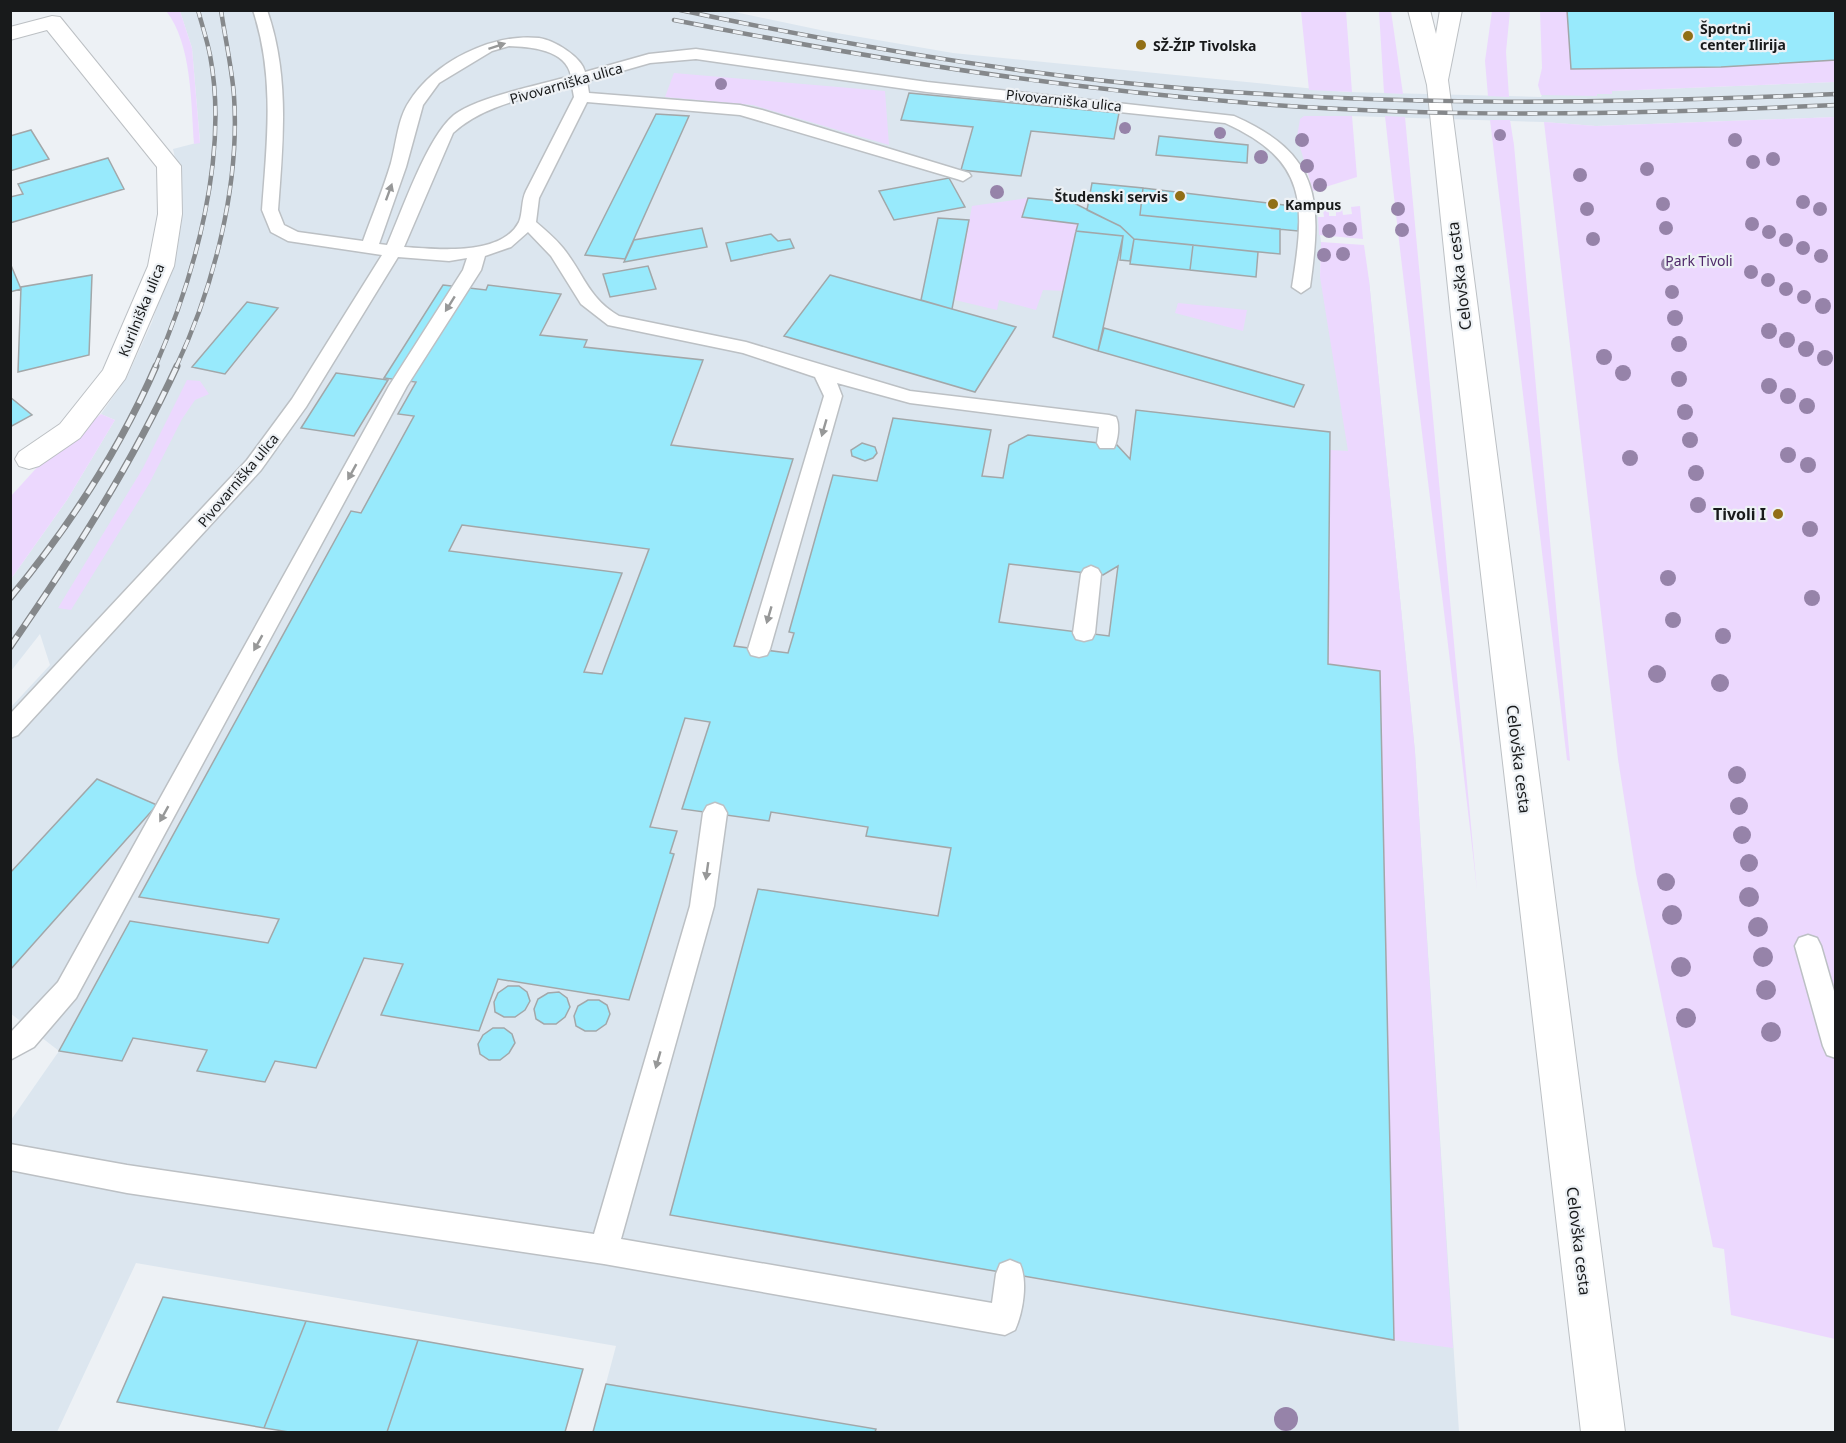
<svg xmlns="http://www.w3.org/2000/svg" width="1846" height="1443" viewBox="0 0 1846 1443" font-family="'Noto Sans',sans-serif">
	<rect width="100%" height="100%" fill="#edf1f5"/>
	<!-- built -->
	<path fill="#dce6ef" d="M180 11H730L825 31 953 53 1347 92 1541 97 1543 93 1612 94 1611 91 1835 82V117L1596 126 1544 122 1349 116 1303 161 1318 217 1321 242 1320 277 1369 280 1415 752 1459 1432H593L616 1346 136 1263 57 1432H11V1120L59 1051 10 1013 11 707 50 665 40 634 11 671V579L67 500 115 420 101 414 128 375 152 322 169 270 181 214 182 189 173 149 200 142 192 48Z"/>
	<!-- green -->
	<path fill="#ecd8fe" d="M166 11H180L192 48 200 143 194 144C191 104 192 43 166 11Z
		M1301 11H1346L1352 92 1309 90Z
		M1379 11H1391L1403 94 1384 93Z
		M1492 11H1510L1506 52 1509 97 1488 96 1485 61Z
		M1540 11H1835V82L1612 91V94H1597V96L1541 95 1538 85 1542 68Z
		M674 73 885 91 889 145 753 105 665 97Z
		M1304 116H1352L1357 177 1313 191 1297 137 1300 119Z
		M1385 116 1405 117 1477 890C1448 632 1413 374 1385 116Z
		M1835 117V1339L1731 1315 1724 1249 1713 1247 1636 874 1618 759 1544 122 1596 126Z
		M1490 120H1510L1514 145 1570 761 1567 760Z
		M1028 198 1023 217 1078 224 1065 291 1043 290 1036 310 999 300 997 310 955 300 972 206Z
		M1360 206 1363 239 1319 235 1318 217H1324L1323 210 1329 209V216H1336V209L1342 208 1343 215 1352 214 1351 207Z
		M1321 242 1364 245 1369 280 1415 752 1453 1348 1394 1340 1380 671 1328 664 1330 450 1348 451 1320 277Z
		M1178 303 1247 310 1243 331 1175 313Z
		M187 380 200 381 209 394 195 400 182 419 149 484 71 610 58 608 143 468Z
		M101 414 115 420 67 500 11 579V496L41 463Z"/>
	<!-- building -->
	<path fill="#98eafc" stroke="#a2a7a9" stroke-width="1.5" fill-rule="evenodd" d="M1567 10H1836V60L1721 67 1571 69Z
		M909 93 1119 113 1114 139 1031 131 1021 176 961 170 973 127 901 120Z
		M656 114 689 116 625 259 585 255Z
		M31 130 49 159 10 171V136Z
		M1159 136 1248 145 1247 163 1156 155Z
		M108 158 124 189 10 223V197L23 194 18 184Z
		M949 178 965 207 894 220 879 191Z
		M1092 183 1143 188 1140 215 1280 229V254L1134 239 1120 226 1087 210Z
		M1143 188 1300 207 1298 231 1140 215Z
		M1028 198 1072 202 1120 226 1134 239 1130 261 1120 260 1123 236 1076 231 1078 224 1022 217Z
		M938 218 969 220 952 309 921 300Z
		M702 228 707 247 624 262 634 240Z
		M1076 231 1123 236 1098 351 1053 337Z
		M771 234 778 241 790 239 794 248 731 261 726 243Z
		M1134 239 1193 245 1190 270 1130 264Z
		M1193 245 1258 252 1256 277 1190 270Z
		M10 263 21 289 10 292Z
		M648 266 656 289 610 297 603 274Z
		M92 275 89 355 18 372 21 287Z
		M830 275 952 309 1016 327 975 392 784 336Z
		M443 285 486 290 488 285 561 294 540 335 587 340 584 347 703 360 671 445 793 459 734 646 788 653 794 633 789 632 833 475 877 481 893 418 991 430 982 476 1003 478 1009 445 1028 435 1117 445 1130 459 1136 410 1330 432 1328 664 1380 671 1394 1340 670 1215 758 889 938 916 951 848 866 836 868 827 771 812 769 821 682 809 710 722 685 718 650 827 677 831 670 853 674 854 629 1000 498 979 479 1031 381 1015 403 964 364 958 316 1068 275 1061 265 1082 197 1071 207 1050 133 1038 122 1061 59 1051 130 921 268 943 279 919 139 897 351 511 361 513 414 416 398 414 416 382 384 378ZM462 525 649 549 602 674 584 672 622 573 449 551ZM1009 564 1103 575 1118 566 1109 636 999 622Z
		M247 302 278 308 225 374 192 367Z
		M1104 328 1304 385 1294 407 1098 351Z
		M336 373 388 380 354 436 301 428Z
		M10 397 32 415 10 427Z
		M862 443 875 447 877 453 873 458 865 461 852 456 851 450Z
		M97 779 157 805 10 970V873Z
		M508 986H519L527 992 530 1001 525 1010 515 1017H504L495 1012 494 1002 498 993Z
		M559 992 567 998 570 1007 565 1017 556 1024H544L536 1019 534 1009 538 999 548 993Z
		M588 1000H599L607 1005 610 1014 606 1024 596 1031H585L576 1026 574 1016 578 1006Z
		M493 1028H504L512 1034 515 1043 509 1053 500 1060H489L480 1054 478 1044 483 1035Z
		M163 1297 306 1321 264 1428 117 1402Z
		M306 1321 418 1340 387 1432H289L264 1428Z
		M418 1340 583 1369 565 1432H387Z
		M606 1384 876 1429 875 1432H593Z"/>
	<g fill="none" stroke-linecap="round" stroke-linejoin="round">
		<!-- lane casing -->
		<g stroke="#bcc0c4" stroke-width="3">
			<path id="lane" d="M253 10H267C290 76 283 142 278 210L284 225 298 232 363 241C372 216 383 190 391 163 396 145 398 118 409 102 434 62 492 33 539 38 554 40 582 57 585 72L649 54 696 49 927 82 1234 116C1321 154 1322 201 1310 287L1301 293 1292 287C1305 205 1309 161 1225 123L927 92 696 59 650 63 587 81 589 93 740 105 762 110 969 173 971 176 963 181 957 179 740 115 587 102 539 198 536 222C545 230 555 238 563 248 584 274 588 298 619 316L746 342 910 391 1109 415 1116 417C1120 425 1118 440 1114 448H1100L1097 443 1099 427 910 403 837 383 842 396 770 649 767 655 759 657 751 655 748 649 824 396 815 377 743 353 608 325 581 304 551 256 528 232 511 247 485 256 481 270 407 386 76 998 34 1047 10 1060V1033L58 982 389 386 463 270 467 258 449 261 398 257 306 407 261 470 18 735 10 738V714L247 460 292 399 382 255 288 241 271 232 262 210C267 142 275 76 253 10ZM509 46C530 47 566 49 571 76 540 85 477 97 454 115 427 137 402 211 387 245L379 244 406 167 423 105 439 83 492 51ZM572 86 574 97C558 128 542 160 526 191 521 201 523 213 519 222 501 257 435 249 404 247L453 133C484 104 532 97 572 86Z
				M1091 566 1098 569 1101 574 1095 633 1092 639 1084 641 1076 639 1073 633 1081 574 1084 569Z
				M715 803 723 806 727 813 714 906 621 1239 992 1303 996 1274 1000 1264 1010 1260 1020 1264C1028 1282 1023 1312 1015 1330L1005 1335 604 1264 127 1193 10 1170V1144L127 1165 594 1234 690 906 703 813 707 806Z
				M1808 935 1817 938 1821 946 1836 998V1058L1827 1055 1823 1046 1795 946 1799 938Z"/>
		</g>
		<!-- street casing -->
		<g stroke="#bcc0c4" stroke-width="2">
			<path id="street" d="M52 16 60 17 181 166 182 214 174 266 125 379 80 438 39 466 29 469 19 466 15 459 19 452 60 424 103 370 148 266 158 214 157 167 47 30 10 40V27Z"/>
		</g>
		<!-- primary casing -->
		<g stroke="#bcc0c4" stroke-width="2">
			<path id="primary" d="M1408 10H1430L1436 34 1440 10H1462L1448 80 1625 1432H1581L1451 317 1427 85Z"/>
		</g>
		<!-- lane -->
		<use href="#lane" fill="#fff" fill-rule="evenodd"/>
		<!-- street -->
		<use href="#street" fill="#fff" fill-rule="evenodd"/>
		<!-- primary -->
		<use href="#primary" fill="#fff" fill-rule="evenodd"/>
		<!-- rail-far1 casing -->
		<g stroke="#85888b" stroke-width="4.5">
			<path id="rail-far1" d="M680 10C821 40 963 65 1106 81 1349 107 1593 105 1836 94
				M674 20C865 58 1055 88 1249 103 1444 119 1640 114 1836 105
				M155 367C195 276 229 155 210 55 207 40 202 25 198 10
				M176 367C214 287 240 185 234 96 232 68 225 38 221 10"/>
		</g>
		<!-- rail casing -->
		<g stroke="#85888b" stroke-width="7">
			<path id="rail" d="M10 598C69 527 119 451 156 366
				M10 647C72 557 131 466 177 366"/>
		</g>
		<!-- rail-far1 -->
		<use href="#rail-far1" stroke="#edf1f5" stroke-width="3" stroke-dasharray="10" stroke-linecap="butt"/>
		<!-- rail -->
		<use href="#rail" stroke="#edf1f5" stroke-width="4.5" stroke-dasharray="13" stroke-linecap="butt"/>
	</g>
	<!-- trees -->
	<g fill="#9683a9">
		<circle cx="721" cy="84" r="6"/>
		<circle cx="1125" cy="128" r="6"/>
		<circle cx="1220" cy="133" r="6"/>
		<circle cx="1500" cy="135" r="6"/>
		<circle cx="1302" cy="140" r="7"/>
		<circle cx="1735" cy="140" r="7"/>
		<circle cx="1261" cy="157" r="7"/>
		<circle cx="1773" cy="159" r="7"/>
		<circle cx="1753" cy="162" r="7"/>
		<circle cx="1307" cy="166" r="7"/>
		<circle cx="1647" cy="169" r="7"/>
		<circle cx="1580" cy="175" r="7"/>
		<circle cx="1320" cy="185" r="7"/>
		<circle cx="997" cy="192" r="7"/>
		<circle cx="1803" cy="202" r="7"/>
		<circle cx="1663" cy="204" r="7"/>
		<circle cx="1398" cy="209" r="7"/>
		<circle cx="1587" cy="209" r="7"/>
		<circle cx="1820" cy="209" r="7"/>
		<circle cx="1752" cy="224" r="7"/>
		<circle cx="1666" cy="228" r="7"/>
		<circle cx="1350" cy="229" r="7"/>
		<circle cx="1402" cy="230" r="7"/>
		<circle cx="1329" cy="231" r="7"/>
		<circle cx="1769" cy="232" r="7"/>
		<circle cx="1593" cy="239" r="7"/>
		<circle cx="1786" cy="240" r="7"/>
		<circle cx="1803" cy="248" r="7"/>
		<circle cx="1343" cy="254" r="7"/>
		<circle cx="1324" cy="255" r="7"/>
		<circle cx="1821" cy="256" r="7"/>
		<circle cx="1668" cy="264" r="7"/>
		<circle cx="1751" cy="272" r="7"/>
		<circle cx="1768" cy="280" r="7"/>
		<circle cx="1786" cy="289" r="7"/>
		<circle cx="1672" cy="292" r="7"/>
		<circle cx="1804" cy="297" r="7"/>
		<circle cx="1823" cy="306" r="8"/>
		<circle cx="1675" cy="318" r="8"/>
		<circle cx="1769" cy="331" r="8"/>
		<circle cx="1787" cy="340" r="8"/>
		<circle cx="1679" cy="344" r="8"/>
		<circle cx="1806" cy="349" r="8"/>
		<circle cx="1604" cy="357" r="8"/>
		<circle cx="1825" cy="358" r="8"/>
		<circle cx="1623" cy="373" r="8"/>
		<circle cx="1679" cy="379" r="8"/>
		<circle cx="1769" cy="386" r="8"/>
		<circle cx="1788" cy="396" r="8"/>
		<circle cx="1807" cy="406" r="8"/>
		<circle cx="1685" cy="412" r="8"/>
		<circle cx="1690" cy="440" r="8"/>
		<circle cx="1788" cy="455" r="8"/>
		<circle cx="1630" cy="458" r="8"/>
		<circle cx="1808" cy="465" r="8"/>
		<circle cx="1696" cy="473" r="8"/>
		<circle cx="1698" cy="505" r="8"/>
		<circle cx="1810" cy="529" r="8"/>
		<circle cx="1668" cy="578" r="8"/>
		<circle cx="1812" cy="598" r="8"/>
		<circle cx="1673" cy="620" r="8"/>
		<circle cx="1723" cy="636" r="8"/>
		<circle cx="1657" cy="674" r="9"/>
		<circle cx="1720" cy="683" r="9"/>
		<circle cx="1737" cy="775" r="9"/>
		<circle cx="1739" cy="806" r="9"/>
		<circle cx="1742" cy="835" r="9"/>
		<circle cx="1749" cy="863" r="9"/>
		<circle cx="1666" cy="882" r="9"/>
		<circle cx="1749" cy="897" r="10"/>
		<circle cx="1672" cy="915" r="10"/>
		<circle cx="1758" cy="927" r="10"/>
		<circle cx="1763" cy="957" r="10"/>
		<circle cx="1681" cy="967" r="10"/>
		<circle cx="1766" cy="990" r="10"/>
		<circle cx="1686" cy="1018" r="10"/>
		<circle cx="1771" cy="1032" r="10"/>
		<circle cx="1286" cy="1419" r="12"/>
	</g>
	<!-- one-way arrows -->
	<defs><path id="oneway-solid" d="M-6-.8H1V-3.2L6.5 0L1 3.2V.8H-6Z" transform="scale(1.5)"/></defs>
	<g fill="#979898">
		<use href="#oneway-solid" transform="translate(497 46) rotate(-18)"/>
		<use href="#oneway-solid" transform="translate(389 192) rotate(-70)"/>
		<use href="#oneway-solid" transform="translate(450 304) rotate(122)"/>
		<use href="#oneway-solid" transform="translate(824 428) rotate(106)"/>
		<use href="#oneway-solid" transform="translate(352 472) rotate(119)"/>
		<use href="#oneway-solid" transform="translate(769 615) rotate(106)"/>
		<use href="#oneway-solid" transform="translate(258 643) rotate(119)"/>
		<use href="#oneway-solid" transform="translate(164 814) rotate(119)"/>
		<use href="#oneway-solid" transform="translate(707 871) rotate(98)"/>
		<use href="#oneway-solid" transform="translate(658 1060) rotate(106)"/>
	</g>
	<!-- markers -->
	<g fill="#916f16" stroke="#edf1f5" stroke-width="2">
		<circle cx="1688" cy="36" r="6"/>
		<circle cx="1141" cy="45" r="6"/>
		<circle cx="1180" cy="196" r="6"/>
		<circle cx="1273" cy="204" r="6"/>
		<circle cx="1778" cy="514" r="6"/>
	</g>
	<g text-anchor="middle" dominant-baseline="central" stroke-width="4.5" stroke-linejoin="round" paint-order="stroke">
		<!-- far-poi labels -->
		<g font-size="14" font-weight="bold" fill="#181a1b" stroke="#edf1f5" text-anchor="start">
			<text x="1700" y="28">Športni<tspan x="1700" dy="16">center Ilirija</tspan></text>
			<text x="1153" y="45">SŽ-ŽIP Tivolska</text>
			<text x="1168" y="196" text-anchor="end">Študenski servis</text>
			<text x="1285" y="204">Kampus</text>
		</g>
		<!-- far-street labels -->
		<g font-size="14" fill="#181a1b" stroke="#edf1f5">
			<text transform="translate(566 83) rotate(-16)">Pivovarniška ulica</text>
			<text transform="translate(1064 100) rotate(6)">Pivovarniška ulica</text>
			<text transform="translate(141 310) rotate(-68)">Kurilniška ulica</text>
			<text transform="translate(238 480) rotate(-50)">Pivovarniška ulica</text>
		</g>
		<!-- far-park labels -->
		<g font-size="14" fill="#4f296a" stroke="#edf1f5">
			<text x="1699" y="260">Park Tivoli</text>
		</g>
		<!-- street labels -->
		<g font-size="16" fill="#181a1b" stroke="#edf1f5">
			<text transform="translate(1459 276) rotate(-97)">Celovška cesta</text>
			<text transform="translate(1519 759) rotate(83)">Celovška cesta</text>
			<text transform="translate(1579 1241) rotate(83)">Celovška cesta</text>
		</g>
		<!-- poi labels -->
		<g font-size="16" font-weight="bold" fill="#181a1b" stroke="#edf1f5" text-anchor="end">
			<text x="1766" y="514">Tivoli I</text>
		</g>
	</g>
	<!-- border -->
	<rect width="1846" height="1443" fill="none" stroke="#181a1b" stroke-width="24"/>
</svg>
